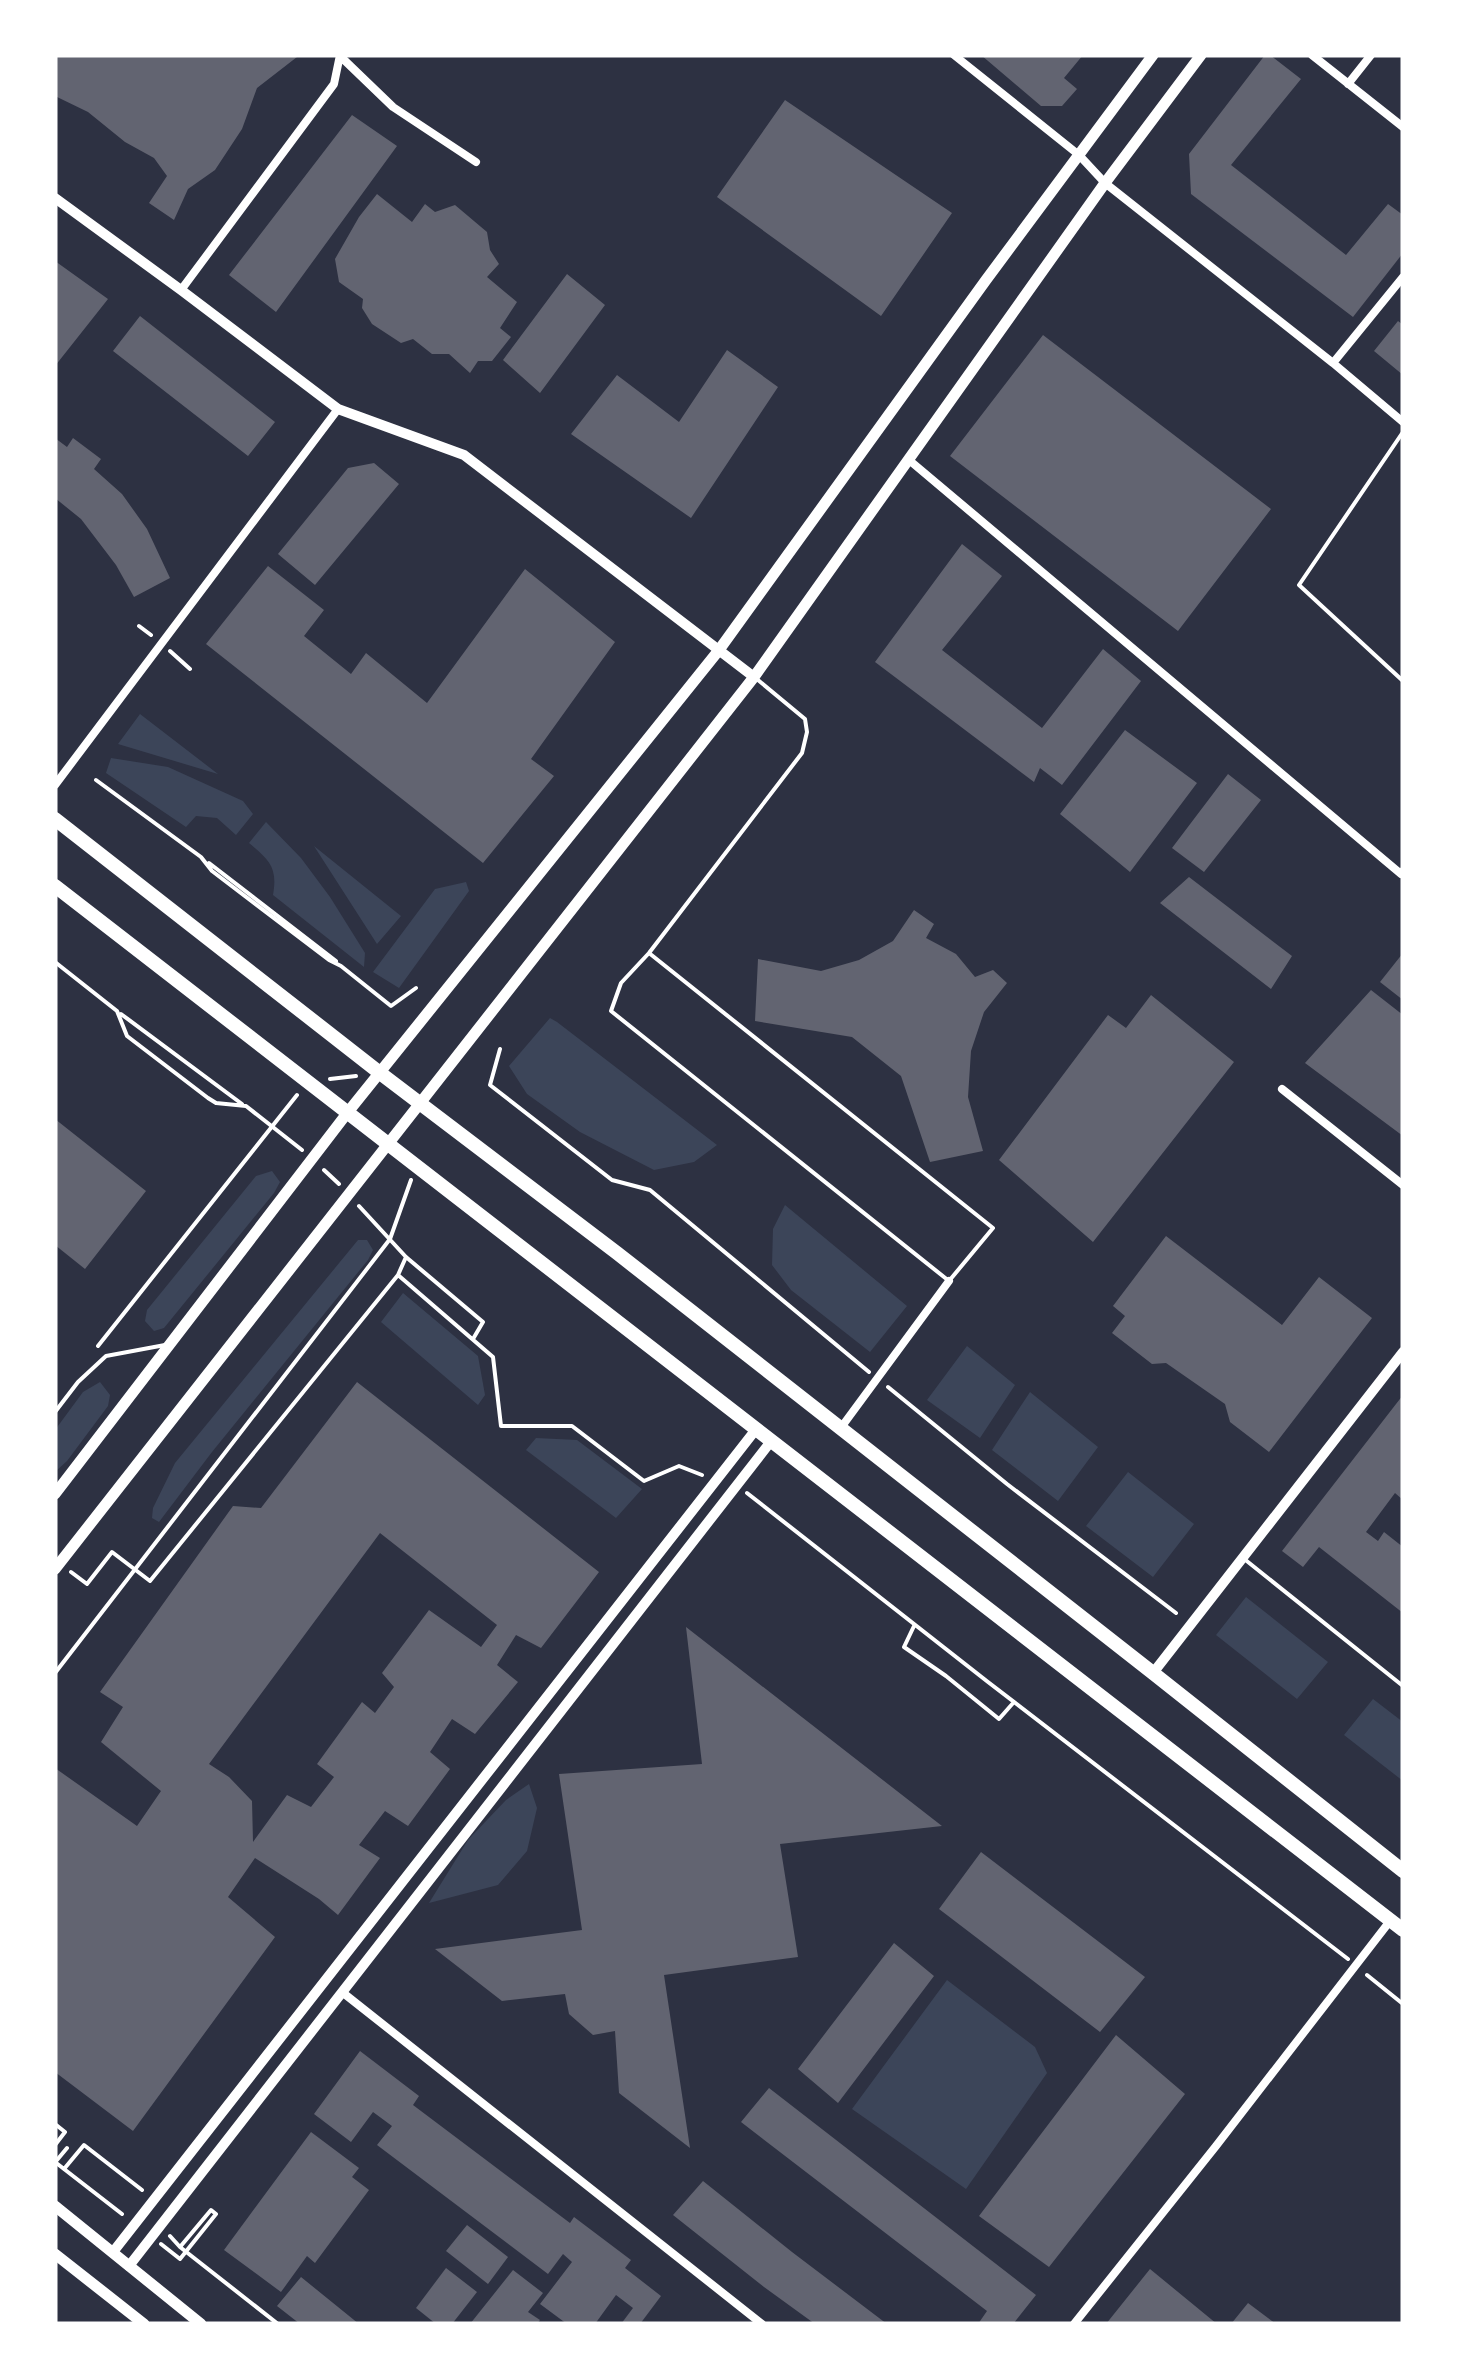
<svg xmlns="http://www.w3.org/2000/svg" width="1458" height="2379" viewBox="0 0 1458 2379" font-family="Karla,sans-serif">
	<rect width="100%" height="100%" fill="#2d3142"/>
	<!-- green -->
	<path fill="#3c4559" d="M140 714 218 774 118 744Z
		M111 758 168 767 243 801 253 814 236 835 217 818 196 816 186 827 106 773Z
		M266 822 301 858 330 897 365 953 364 967 273 895C278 867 269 860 249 843Z
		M314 846 401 916 377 944Z
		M466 882 469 891 399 988 373 972 435 889Z
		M550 1018 557 1022 717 1145 694 1162 654 1170 580 1132 527 1094 509 1066Z
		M272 1171 280 1182 274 1193 164 1328 154 1331 145 1321 147 1310 256 1176Z
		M785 1205 907 1306 870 1352 791 1290 772 1265 773 1229Z
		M358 1240H367L373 1250 368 1260 212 1452 159 1522 152 1518 153 1508 175 1463Z
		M403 1293 478 1356 485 1395 478 1405 381 1322Z
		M967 1346 1015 1385 980 1438 927 1400Z
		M100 1382 110 1395 108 1406 67 1461 55 1472V1430L83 1392Z
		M1030 1392 1098 1447 1058 1501 992 1450Z
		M536 1438 577 1440 642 1489 616 1518 526 1450Z
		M1128 1472 1194 1524 1153 1577 1086 1526Z
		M1246 1597 1328 1662 1297 1699 1216 1635Z
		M1373 1699 1403 1722V1781L1344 1735Z
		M529 1784 537 1808 527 1851 498 1885 429 1903 468 1840 506 1800Z
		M947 1980 1035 2047 1047 2073 966 2189 852 2109Z"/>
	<!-- building -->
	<path fill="#626471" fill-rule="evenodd" d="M55 55H294L297 57 257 88 242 129 215 170 188 189 174 220 149 203 167 176 154 158 125 142 88 112 55 96Z
		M981 55H1083L1064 78 1077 89 1062 106H1041Z
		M1265 55H1270L1301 79 1231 165 1346 255 1388 204 1403 215V253L1353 317 1191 194 1189 154Z
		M785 100 952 213 881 316 717 197Z
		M352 115 397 146 276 312 229 275Z
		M377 194 412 222 425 204 435 212 455 205 487 232 490 250 499 264 487 277 517 302 500 328 511 337 492 361H478L470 373 449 354H432L413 339 401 343 372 324 362 308 363 299 339 282 335 259 359 217Z
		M55 261 108 299 55 366Z
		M567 274 605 305 540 393 503 360Z
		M140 316 275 422 248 456 113 351Z
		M1398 321 1403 325V375L1374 351Z
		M1043 335 1271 509 1178 631 950 456Z
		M727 350 778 387 691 518 571 434 617 375 679 422Z
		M55 438 67 447 73 438 101 459 94 469 122 494 147 529 170 578 134 597 116 565 81 519 55 498Z
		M374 463 399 484 315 585 278 554 348 468Z
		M962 544 1002 576 942 650 1042 728 1103 649 1141 681 1062 785 1040 768 1034 782 875 662Z
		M268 566 324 610 304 636 351 674 366 653 427 703 525 569 615 642 531 759 554 776 483 863 206 644Z
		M1125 730 1197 783 1130 872 1060 814Z
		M1228 774 1261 800 1204 872 1172 848Z
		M1189 877 1292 956 1271 989 1160 903Z
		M914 910 934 924 926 938 956 954 975 977 993 970 1007 983 984 1012 971 1051 968 1097 983 1151 930 1162 901 1076 852 1037 755 1021 758 959 821 971 859 960 893 941Z
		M1403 953V1000L1380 982Z
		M1371 990 1403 1015V1136L1305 1063Z
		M1151 995 1234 1062 1093 1242 999 1160 1108 1015 1126 1028Z
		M55 1119 146 1191 85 1269 55 1245Z
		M1166 1236 1282 1325 1319 1277 1372 1318 1269 1452 1230 1422 1225 1404 1166 1363 1152 1364 1112 1333 1125 1316 1113 1306Z
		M357 1382 599 1572 541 1648 516 1635 497 1665 518 1682 475 1734 452 1719 430 1752 450 1769 408 1826 385 1811 359 1845 380 1858 338 1915 319 1899 255 1858 228 1897 275 1937 133 2131 55 2072V1768L137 1826 161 1791 101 1742 123 1707 100 1692 233 1506 261 1508ZM380 1533 497 1625 481 1647 429 1610 382 1673 394 1687 375 1713 362 1702 317 1764 334 1777 311 1807 287 1795 253 1842 252 1801 229 1777 209 1764Z
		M1403 1395V1500L1395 1493 1366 1532 1378 1541 1384 1532 1403 1547V1613L1319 1547 1303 1567 1282 1551Z
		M686 1627 942 1826 780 1844 798 1957 664 1975 690 2148 619 2093 615 2031 593 2035 569 2014 565 1994 502 2001 435 1949 582 1930 559 1774 702 1764Z
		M981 1852 1145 1977 1100 2032 939 1909Z
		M894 1943 934 1976 838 2103 798 2069Z
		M1116 2035 1185 2094 1049 2267 979 2216Z
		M360 2051 419 2096 413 2105 570 2223 574 2217 631 2260 625 2268 661 2296 640 2324H621L633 2308 616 2295 595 2324H567L540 2304 572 2262 563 2254 548 2274 377 2145 392 2126 373 2112 351 2142 314 2114Z
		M769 2088 1036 2295 1013 2324H978L987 2311 741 2122Z
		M311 2132 359 2168 352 2177 369 2190 315 2263 307 2256 281 2292 224 2250Z
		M703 2181 792 2252 887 2324H815L764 2287 673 2215Z
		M467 2225 508 2257 488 2284 446 2251Z
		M446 2268 477 2292 452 2324H436L416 2308Z
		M1150 2269 1217 2324H1106Z
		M513 2270 543 2293 528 2312 540 2320 537 2324H470Z
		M301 2277 359 2324H300L277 2306Z
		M1248 2303 1276 2324H1231Z"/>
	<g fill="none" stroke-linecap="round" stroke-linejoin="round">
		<!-- path -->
		<path stroke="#fff" stroke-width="4" d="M139 626 151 635
			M170 651 190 669
			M96 780 201 857 212 871 329 960 341 966 391 1006 416 988
			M209 863 336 961
			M55 962 117 1011 127 1036 208 1098 216 1103 246 1106 302 1150
			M121 1014 242 1104
			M500 1049 490 1085 612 1180 650 1190 869 1372
			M330 1079 356 1076
			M324 1170 339 1184
			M359 1206 406 1257 483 1322 473 1339
			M398 1275 406 1257
			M98 1346 297 1095
			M888 1387 1007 1484 1176 1613
			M747 1493 988 1682 1348 1959
			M71 1572 87 1584 112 1552 150 1581 398 1275 493 1357 501 1426H572L644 1481 679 1466 702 1475
			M914 1626 904 1647 946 1676 999 1719 1014 1702
			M55 1673 390 1239 411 1180
			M1367 1975 1403 2004
			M55 2124 65 2132 55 2145
			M57 2160 67 2148
			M55 2162 122 2214
			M64 2169 84 2145 142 2190
			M170 2236 180 2247 278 2324
			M161 2244 180 2259 216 2214 211 2210 180 2247"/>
		<!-- service -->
		<path stroke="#fff" stroke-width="4" d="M1403 432 1299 585 1403 681
			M649 953 993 1228 949 1281 611 1011 621 983 649 953 802 753 807 732 805 719 758 680
			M55 1412 78 1382 106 1356 165 1345
			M1243 1558 1403 1686"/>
		<!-- minor -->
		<path stroke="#fff" stroke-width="8" d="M339 55 393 107 476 162
			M954 55 1079 155 1105 183 1333 363 1403 422
			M1312 55 1403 127
			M1348 84 1371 55
			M181 290 334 84 340 55
			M1333 363 1403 277
			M909 460 1401 874 1403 871
			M55 785 338 409
			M1282 1089 1403 1185
			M840 1429 949 1281
			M342 1992 762 2324
			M1074 2324 1216 2146 1390 1921"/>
		<!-- tertiary -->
		<path stroke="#fff" stroke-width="10" d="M55 198 181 290 338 409 464 455 754 677
			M1153 1673 1403 1352
			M113 2252 757 1428
			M129 2266 772 1440"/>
		<!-- secondary -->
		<path stroke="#fff" stroke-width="11" d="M55 1494 348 1112 719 650 986 280 1153 55
			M55 1569 754 677 1105 183 1201 55
			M55 2206 201 2324
			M55 2254 144 2324"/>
		<!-- trunk -->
		<path stroke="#fff" stroke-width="14" d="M55 819 380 1073 617 1253 1153 1673 1403 1871
			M55 886 1403 1930"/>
	</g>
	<!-- border -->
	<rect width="1458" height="2379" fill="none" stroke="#ffffff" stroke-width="115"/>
</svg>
